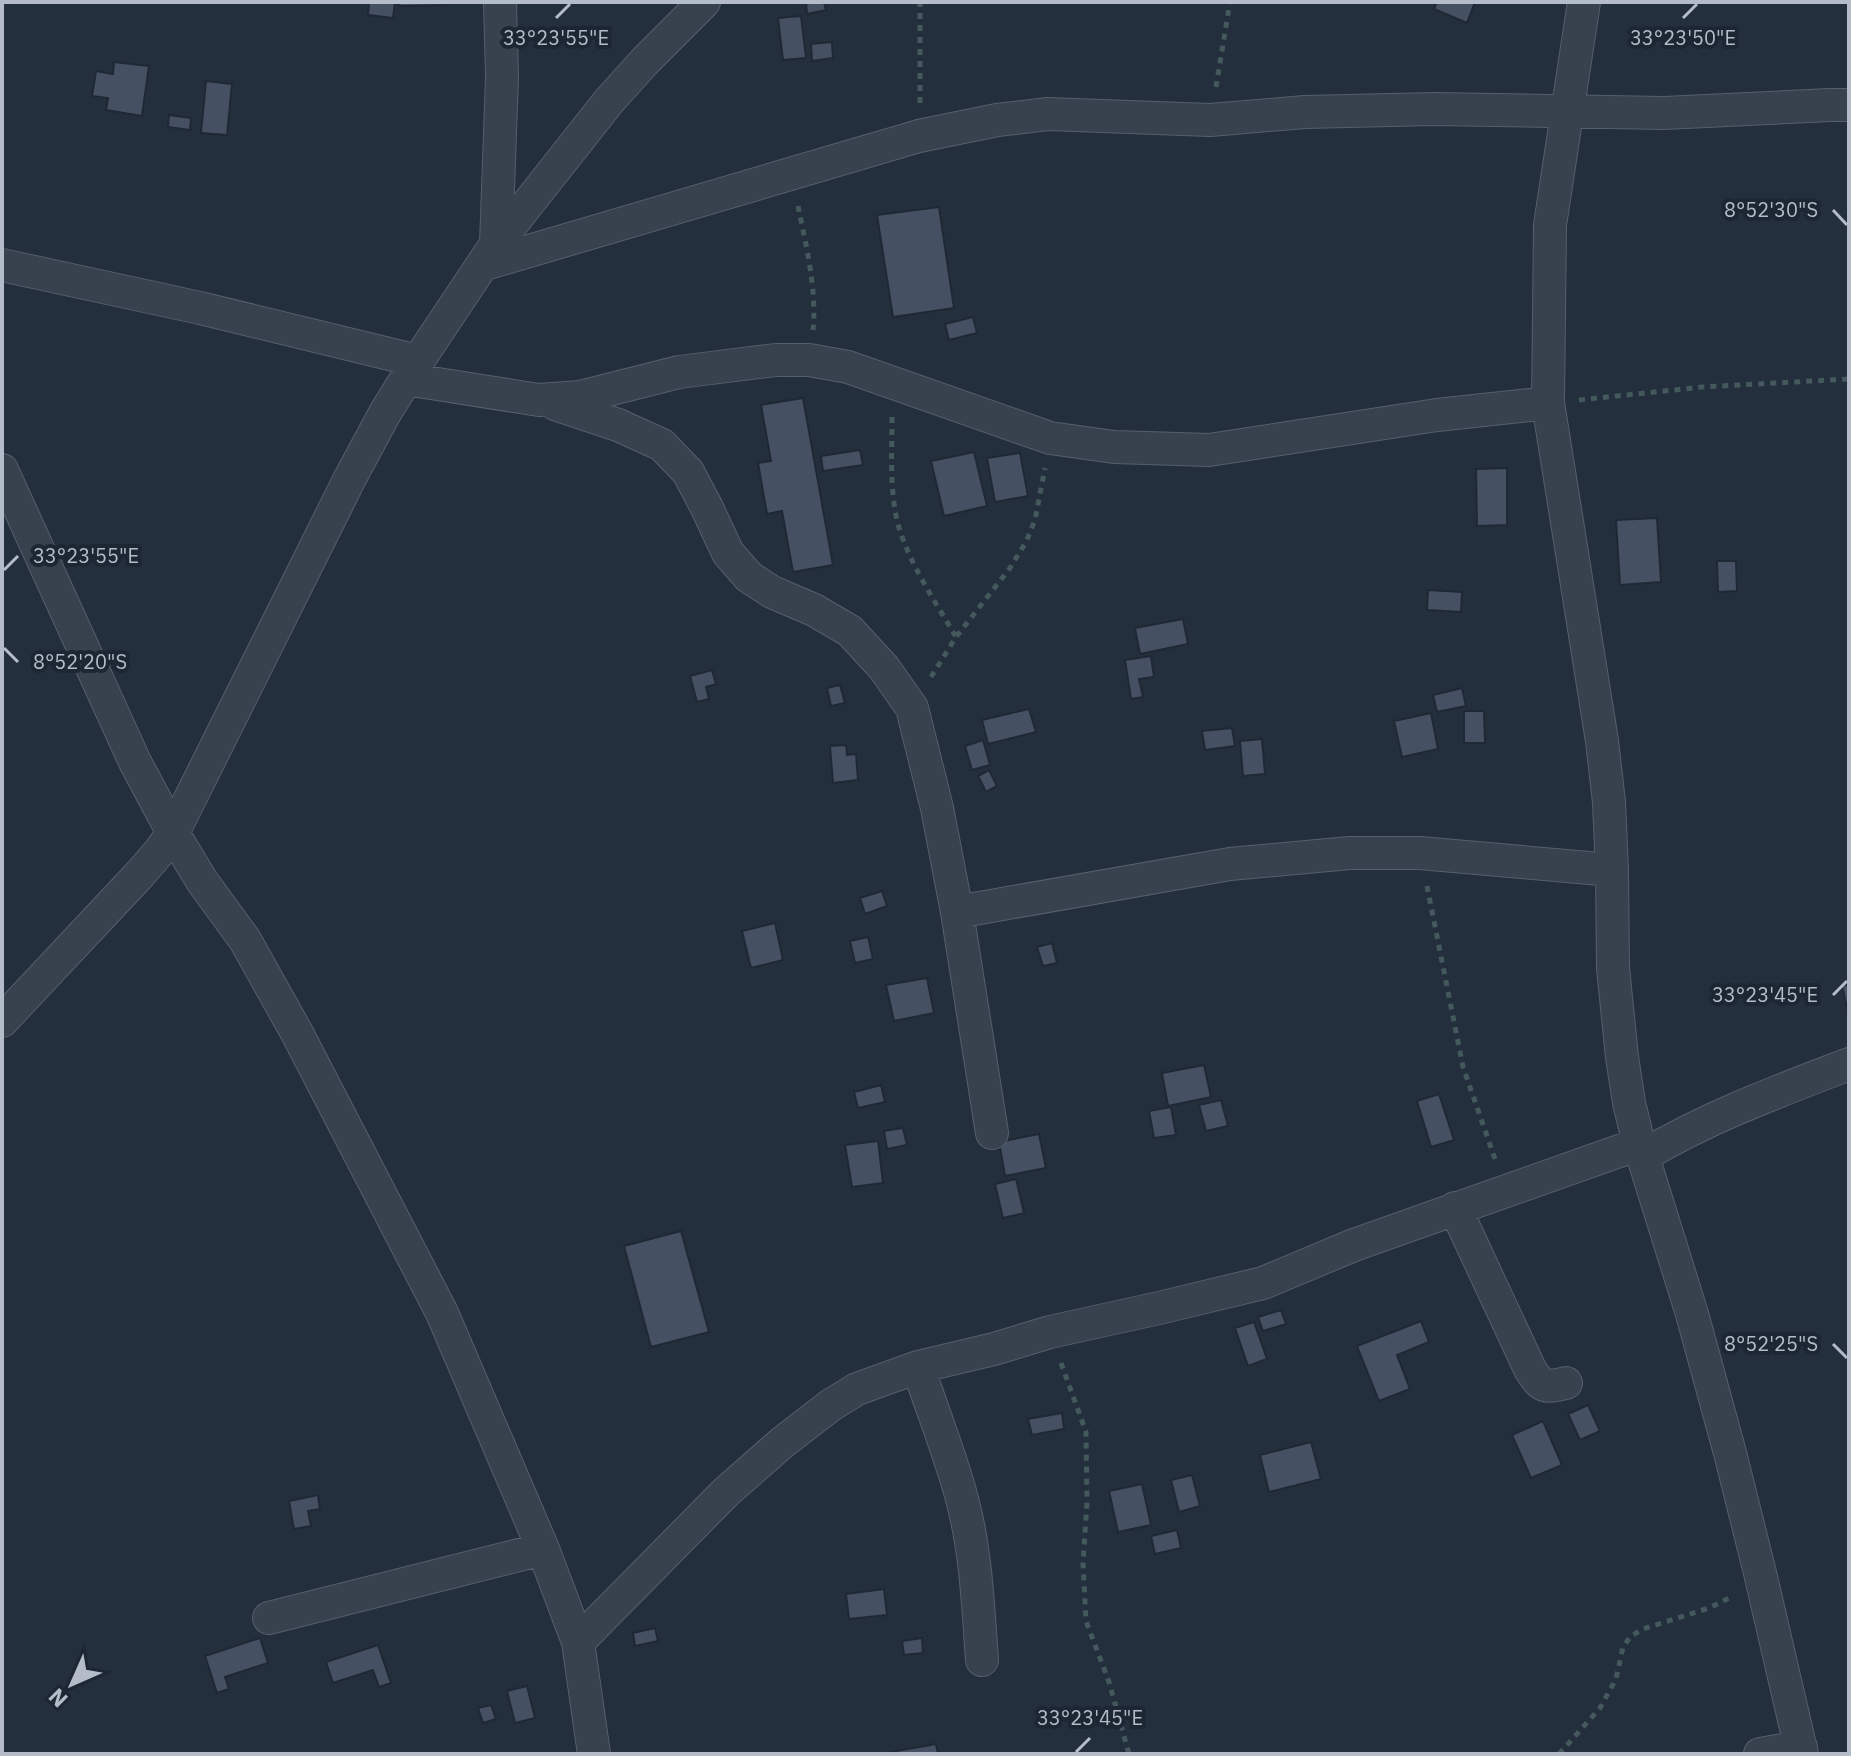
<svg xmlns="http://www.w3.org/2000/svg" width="1851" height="1756" viewBox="0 0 1851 1756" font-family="'IBM Plex Sans',sans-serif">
	<rect width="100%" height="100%" fill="#242f3e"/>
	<!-- building -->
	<path fill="#455162" stroke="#1f2835" stroke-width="2" d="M369 2H395L393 18 368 15Z
		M399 2H445V5L399 6Z
		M806 2H824L826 10 807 14Z
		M1437 2H1475L1467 23 1434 9Z
		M801 16 806 58 783 60 778 18Z
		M832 42 833 58 812 61 811 44Z
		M114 62 149 66 142 116 106 110 108 98 92 96 96 71 113 74Z
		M206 81 232 84 227 135 201 133Z
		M169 115 191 118 190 130 168 127Z
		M939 207 954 308 893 317 877 215Z
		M973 317 977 333 949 340 945 324Z
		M803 398 833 565 793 572 782 511 767 514 758 463 771 461 761 405Z
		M860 450 863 465 823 471 821 456Z
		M974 452 987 506 944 516 931 461Z
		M1020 453 1028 496 995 502 987 458Z
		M1507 468V525L1477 526 1476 469Z
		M1657 518 1661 582 1620 585 1616 520Z
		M1717 561H1736L1737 591 1718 592Z
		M1428 590 1462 592 1461 612 1427 610Z
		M1183 619 1188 644 1140 654 1135 628Z
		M1151 656 1154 677 1139 679 1143 697 1131 699 1125 660Z
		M712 670 716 684 706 687 709 699 697 702 690 676Z
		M840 685 845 703 831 706 827 688Z
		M1462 688 1466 706 1437 712 1433 695Z
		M1029 709 1036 732 988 744 982 720Z
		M1464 711H1484L1485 743H1464Z
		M1431 713 1438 749 1402 757 1394 721Z
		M1232 728 1235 746 1205 750 1202 731Z
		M1262 739 1265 774 1243 776 1240 741Z
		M983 740 990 765 972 770 965 746Z
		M846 745 847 755 856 754 858 780 833 783 830 746Z
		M989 770 997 786 986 792 978 776Z
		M882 891 887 906 865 914 860 898Z
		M775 923 783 960 751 968 742 931Z
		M868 937 873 959 855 963 850 941Z
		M1052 943 1057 963 1043 966 1037 947Z
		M927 978 934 1013 894 1021 886 985Z
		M1849 984V1007L1847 1008 1842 986Z
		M1204 1065 1211 1097 1168 1106 1162 1073Z
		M881 1085 885 1102 858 1108 854 1092Z
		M1439 1094 1454 1140 1431 1147 1417 1101Z
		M1221 1100 1228 1126 1206 1131 1199 1105Z
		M1171 1107 1176 1135 1154 1138 1149 1111Z
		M903 1128 907 1145 887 1149 884 1131Z
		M1039 1134 1046 1168 1005 1176 999 1142Z
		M878 1141 883 1183 852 1187 845 1145Z
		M1016 1179 1024 1213 1003 1218 995 1184Z
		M681 1231 709 1332 651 1347 624 1246Z
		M1281 1310 1286 1324 1263 1331 1258 1317Z
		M1421 1321 1429 1342 1397 1355 1410 1389 1379 1401 1357 1346Z
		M1254 1322 1267 1359 1248 1366 1235 1328Z
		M1588 1405 1600 1431 1580 1440 1568 1414Z
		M1062 1413 1064 1429 1032 1435 1028 1419Z
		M1543 1421 1562 1465 1531 1478 1512 1435Z
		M1311 1442 1321 1479 1269 1492 1260 1455Z
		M1192 1475 1200 1506 1179 1512 1171 1480Z
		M1142 1484 1151 1525 1118 1532 1109 1491Z
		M318 1495 320 1509 308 1511 311 1526 294 1529 289 1501Z
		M1177 1530 1181 1548 1155 1554 1151 1536Z
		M884 1589 887 1615 849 1619 846 1594Z
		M655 1628 658 1641 635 1646 633 1633Z
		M260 1638 268 1663 225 1677 229 1689 217 1693 205 1656Z
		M922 1638 923 1653 904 1655 902 1641Z
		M378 1645 391 1683 379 1687 373 1670 333 1683 326 1662Z
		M527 1686 535 1718 515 1723 507 1691Z
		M491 1705 496 1719 483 1723 478 1708Z
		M936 1744 938 1754H892L891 1752Z"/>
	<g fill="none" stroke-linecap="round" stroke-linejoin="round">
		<!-- minor casing -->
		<g stroke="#565f6c" stroke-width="34">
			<path id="minor" d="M1584 2 1550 225 1548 403 1602 741 1609 802 1612 870 1613 968 1622 1057 1629 1103 1639 1144 1692 1314 1730 1453 1760 1573 1802 1754
				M496 244 502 77 500 2
				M485 264 919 136 997 120 1048 114 1210 120 1305 112 1434 109 1664 113 1830 105H1849
				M2 265 200 308 418 361
				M406 379 539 400 580 397 679 372 776 360H809L848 367 1050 438 1114 447 1209 450 1437 415 1548 403
				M555 404 618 425 662 445 688 472 707 508 728 553 749 577 772 592 814 610 850 631 884 668 912 708 937 808 957 912 992 1133
				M2 470 135 762 173 833 202 881 245 940 298 1035 442 1313 543 1549 578 1642 594 1754
				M957 912 1230 864 1350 853H1420L1612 870
				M2 1021 140 874 159 852 173 833 350 478 385 413 406 379 496 244 609 101 645 61 704 2
				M1643 1156C1708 1117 1779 1091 1849 1064
				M1455 1208 1530 1369C1542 1388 1544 1388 1566 1383
				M918 1367C932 1409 949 1452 961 1495 976 1549 978 1605 982 1660
				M269 1618 543 1549
				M578 1642 726 1492 783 1442 831 1405 857 1389 918 1367 994 1349 1050 1332 1159 1308 1263 1283 1354 1245 1639 1144
				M1760 1754 1801 1747"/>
		</g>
		<!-- path -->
		<path stroke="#44595c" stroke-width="5" stroke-dasharray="6 6" stroke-linecap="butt" d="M1216 87 1230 2
			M920 103V2
			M798 206C806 245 817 289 813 330
			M1579 400 1702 387 1849 379
			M892 417C892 448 890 479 895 510 902 554 934 599 956 637
			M931 677 956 637 1010 568 1026 542 1035 520 1045 468
			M1427 886 1463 1067 1495 1159
			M1061 1363 1086 1432 1087 1502 1083 1564 1086 1621 1109 1682 1129 1754
			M1559 1754 1600 1708 1616 1679 1623 1647 1631 1636 1643 1629 1709 1608 1731 1597"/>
		<!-- minor -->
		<use href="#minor" stroke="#38414e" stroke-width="32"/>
	</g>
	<!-- ticks -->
	<path fill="none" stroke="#b4bcc9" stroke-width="3" d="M556 18 570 4M1683 18 1697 4M1833 210 1847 225M4 570 18 556M4 648 18 662M1833 995 1847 981M1833 1344 1847 1358M1076 1752 1090 1738"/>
	<g font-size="20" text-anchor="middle" fill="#b4bcc9" stroke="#1d2633" stroke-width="8" stroke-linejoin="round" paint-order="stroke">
		<text x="556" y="45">33°23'55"E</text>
		<text x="1683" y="45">33°23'50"E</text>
		<text x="1771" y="217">8°52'30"S</text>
		<text x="86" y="563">33°23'55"E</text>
		<text x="80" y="669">8°52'20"S</text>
		<text x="1765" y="1002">33°23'45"E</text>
		<text x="1771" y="1351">8°52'25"S</text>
		<text x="1090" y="1725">33°23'45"E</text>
	</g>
	<!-- border -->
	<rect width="1851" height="1756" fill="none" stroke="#b4bcc9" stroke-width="8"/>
	<!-- north arrow -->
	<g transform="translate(72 1684) rotate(225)" stroke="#1d2633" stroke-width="6" paint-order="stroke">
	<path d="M0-6L14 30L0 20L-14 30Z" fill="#b4bcc9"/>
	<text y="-12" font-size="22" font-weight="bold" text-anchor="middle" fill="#b4bcc9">N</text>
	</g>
</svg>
